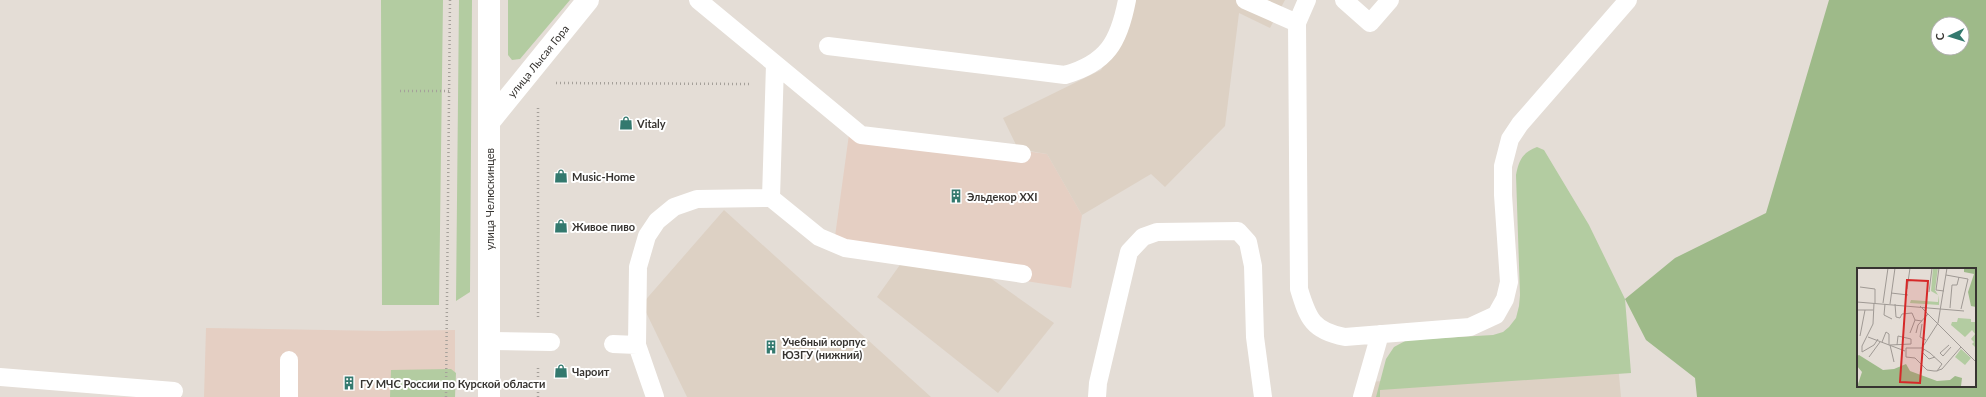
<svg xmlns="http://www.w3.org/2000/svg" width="1986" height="397" viewBox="0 0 1986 397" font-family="Lato,sans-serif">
	<rect width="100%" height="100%" fill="#e4ddd6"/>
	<!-- commercial -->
	<path fill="#e5cfc3" d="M850 127 1047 154 1082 215 1071 288 833 251Z
		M206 328 384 331 455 330V397H204Z"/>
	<!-- built -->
	<path fill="#ddd1c4" d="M1132 0H1285L1270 28 1239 13 1225 126 1165 187 1151 174 1082 215 1047 154 1018 149 1003 118 1101 70 1127 27Z
		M724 210 931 397H687L642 304Z
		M902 262 986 275 1054 323 998 393 877 297Z
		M1618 364 1621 397H1371L1369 382Z"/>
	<!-- green -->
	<path fill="#b3cca1" d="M381 0H443L439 305H382Z
		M459 0H472L470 292 456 301Z
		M508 0H570L520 59 512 60 508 55Z
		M1537 147 1544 150 1589 225 1625 299 1631 373 1380 390V397H1376L1386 359 1394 347 1407 340 1493 335 1503 332 1509 327 1516 318 1519 306 1520 295 1516 175C1519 160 1522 153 1537 147Z
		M451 369 456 373 455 397H390L391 370Z"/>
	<!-- forest -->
	<path fill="#9eba89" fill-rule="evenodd" d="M1829 0H1986V397H1697L1695 378 1646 340 1625 299 1675 258 1766 213ZM1938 24H1962V48H1938ZM1858 269H1975V386H1858Z"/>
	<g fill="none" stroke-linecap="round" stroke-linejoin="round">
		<!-- path -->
		<path stroke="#a5a09a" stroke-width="2.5" stroke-dasharray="1 3" stroke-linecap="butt" d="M556 83 749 84
			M400 91H449
			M538 317V106
			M538 368V397
			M446 397 450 0"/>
		<!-- service -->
		<path stroke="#fff" stroke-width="18" d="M698 0 861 135 1022 154
			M1245 0 1297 23
			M1307 0 1297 23 1299 289C1308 319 1313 331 1345 337L1470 327 1496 315 1505 299 1509 282 1503 195V166L1510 139 1520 124 1628 0
			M1344 0 1370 23 1390 0
			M828 46 1065 75C1107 63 1119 42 1127 0
			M771 198 819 237 845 248 1023 274
			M490 341 551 342
			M613 344 637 345
			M0 377 174 391
			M289 397V360
			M655 397 637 345 638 267 647 236 657 221 674 207 697 199 771 198 775 64
			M1097 397 1098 383 1129 252 1143 237 1157 232 1238 231 1248 242 1253 266 1255 337 1263 397
			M1362 397 1380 334"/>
		<!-- minor -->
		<path stroke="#fff" stroke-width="22" d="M489 122 588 0"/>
		<!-- tertiary -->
		<path stroke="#fff" stroke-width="22" d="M489 0V397"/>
	</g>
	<!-- icons -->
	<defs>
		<g id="shop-bare" transform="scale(1.08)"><path d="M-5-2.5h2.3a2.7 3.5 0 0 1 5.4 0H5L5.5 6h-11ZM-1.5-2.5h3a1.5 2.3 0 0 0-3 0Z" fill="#33796e" stroke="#fff" stroke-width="2.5" paint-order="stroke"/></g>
		<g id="building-bare" transform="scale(1.08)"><path d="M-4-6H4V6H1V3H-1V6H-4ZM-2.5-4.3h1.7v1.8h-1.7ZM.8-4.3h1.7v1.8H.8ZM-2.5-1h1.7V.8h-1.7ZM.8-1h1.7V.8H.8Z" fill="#33796e" stroke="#fff" stroke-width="2.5" paint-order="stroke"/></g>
	</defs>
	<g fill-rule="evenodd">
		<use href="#shop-bare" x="626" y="123"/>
		<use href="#shop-bare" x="561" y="176"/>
		<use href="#building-bare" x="956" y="196"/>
		<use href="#shop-bare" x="561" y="226"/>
		<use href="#building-bare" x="771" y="347"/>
		<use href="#shop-bare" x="561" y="371"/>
		<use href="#building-bare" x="349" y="383"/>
	</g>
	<g text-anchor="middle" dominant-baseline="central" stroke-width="4" stroke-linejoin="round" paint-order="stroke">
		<!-- street labels -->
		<g font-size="11" fill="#373431" stroke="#fff">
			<text transform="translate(538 61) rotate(-51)">улица Лысая Гора</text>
			<text transform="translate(489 199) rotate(-90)">улица Челюскинцев</text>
		</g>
		<!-- poi labels -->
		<g font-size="11" font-weight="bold" fill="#373431" stroke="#fff" text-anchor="start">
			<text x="637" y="123">Vitaly</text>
			<text x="572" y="176">Music-Home</text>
			<text x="967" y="196">Эльдекор XXI</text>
			<text x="572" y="226">Живое пиво</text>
			<text x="782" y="341">Учебный корпус<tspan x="782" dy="13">ЮЗГУ (нижний)</tspan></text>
			<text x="572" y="371">Чароит</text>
			<text x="360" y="383">ГУ МЧС России по Курской области</text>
		</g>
	</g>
	<!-- overview -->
	<g transform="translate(1857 268)">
		<rect width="119" height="119" fill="#e4ddd6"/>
		<path d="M76 0H81L78 22 81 27 74 23ZM82 27V37L53 35 54 32 81 34ZM101 50 114 51V54H119V80L115 76 117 74 114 71 118 66 115 62 108 69 94 57 95 54H100ZM104 81 114 90 108 97 98 89Z" fill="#b3cca1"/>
		<path d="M107 0H119V39L114 38 111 24 117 6 107 4ZM2 87 26 102 37 101 49 96 53 103 80 113 93 112 98 108 105 110 104 118 0 119 5 104 0 98V88Z" fill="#9eba89"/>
		<path fill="none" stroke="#9f9994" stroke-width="1" d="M82 0 79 22 87 23M89 7 111 11 104 41M3 19 18 21V35M50 21 53 0M72 24 75 0M34 25 51 27M0 34 107 43M17 35 16 56 5 78V84L17 77 21 71M26 35 31 0M28 36 27 47 35 51M33 36 38 0M38 36 39 49 43 50 45 46 55 45 58 52 65 53M63 38 119 94M93 40 95 17H100L102 9M0 42H16M65 56 63 69 69 72M53 65 58 52M59 65 61 57 71 46M3 68 8 42M11 69 48 83M25 74 29 64 32 66V77M33 77 54 76V71L41 68 40 77M33 77 37 94M92 77 83 85 86 88 94 79M65 80 81 55 90 0M67 81 65 84 72 91 78 89M12 89 23 74M80 103 85 96 73 85 65 80H49V89L58 90 70 102 77 103H80L82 102 85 101 104 79"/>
		<path fill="#d62828" fill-opacity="0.15" stroke="#d62828" stroke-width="2" d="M50 12 71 13 63 115 43 114Z"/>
		<rect width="119" height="119" fill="none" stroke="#373431" stroke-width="2"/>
	</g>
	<!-- north arrow -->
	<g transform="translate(1950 36) rotate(266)"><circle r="19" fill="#ffffff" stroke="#afaead"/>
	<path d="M0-3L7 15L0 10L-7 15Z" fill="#33796e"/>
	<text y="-6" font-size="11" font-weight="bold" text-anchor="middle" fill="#373431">С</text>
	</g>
</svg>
